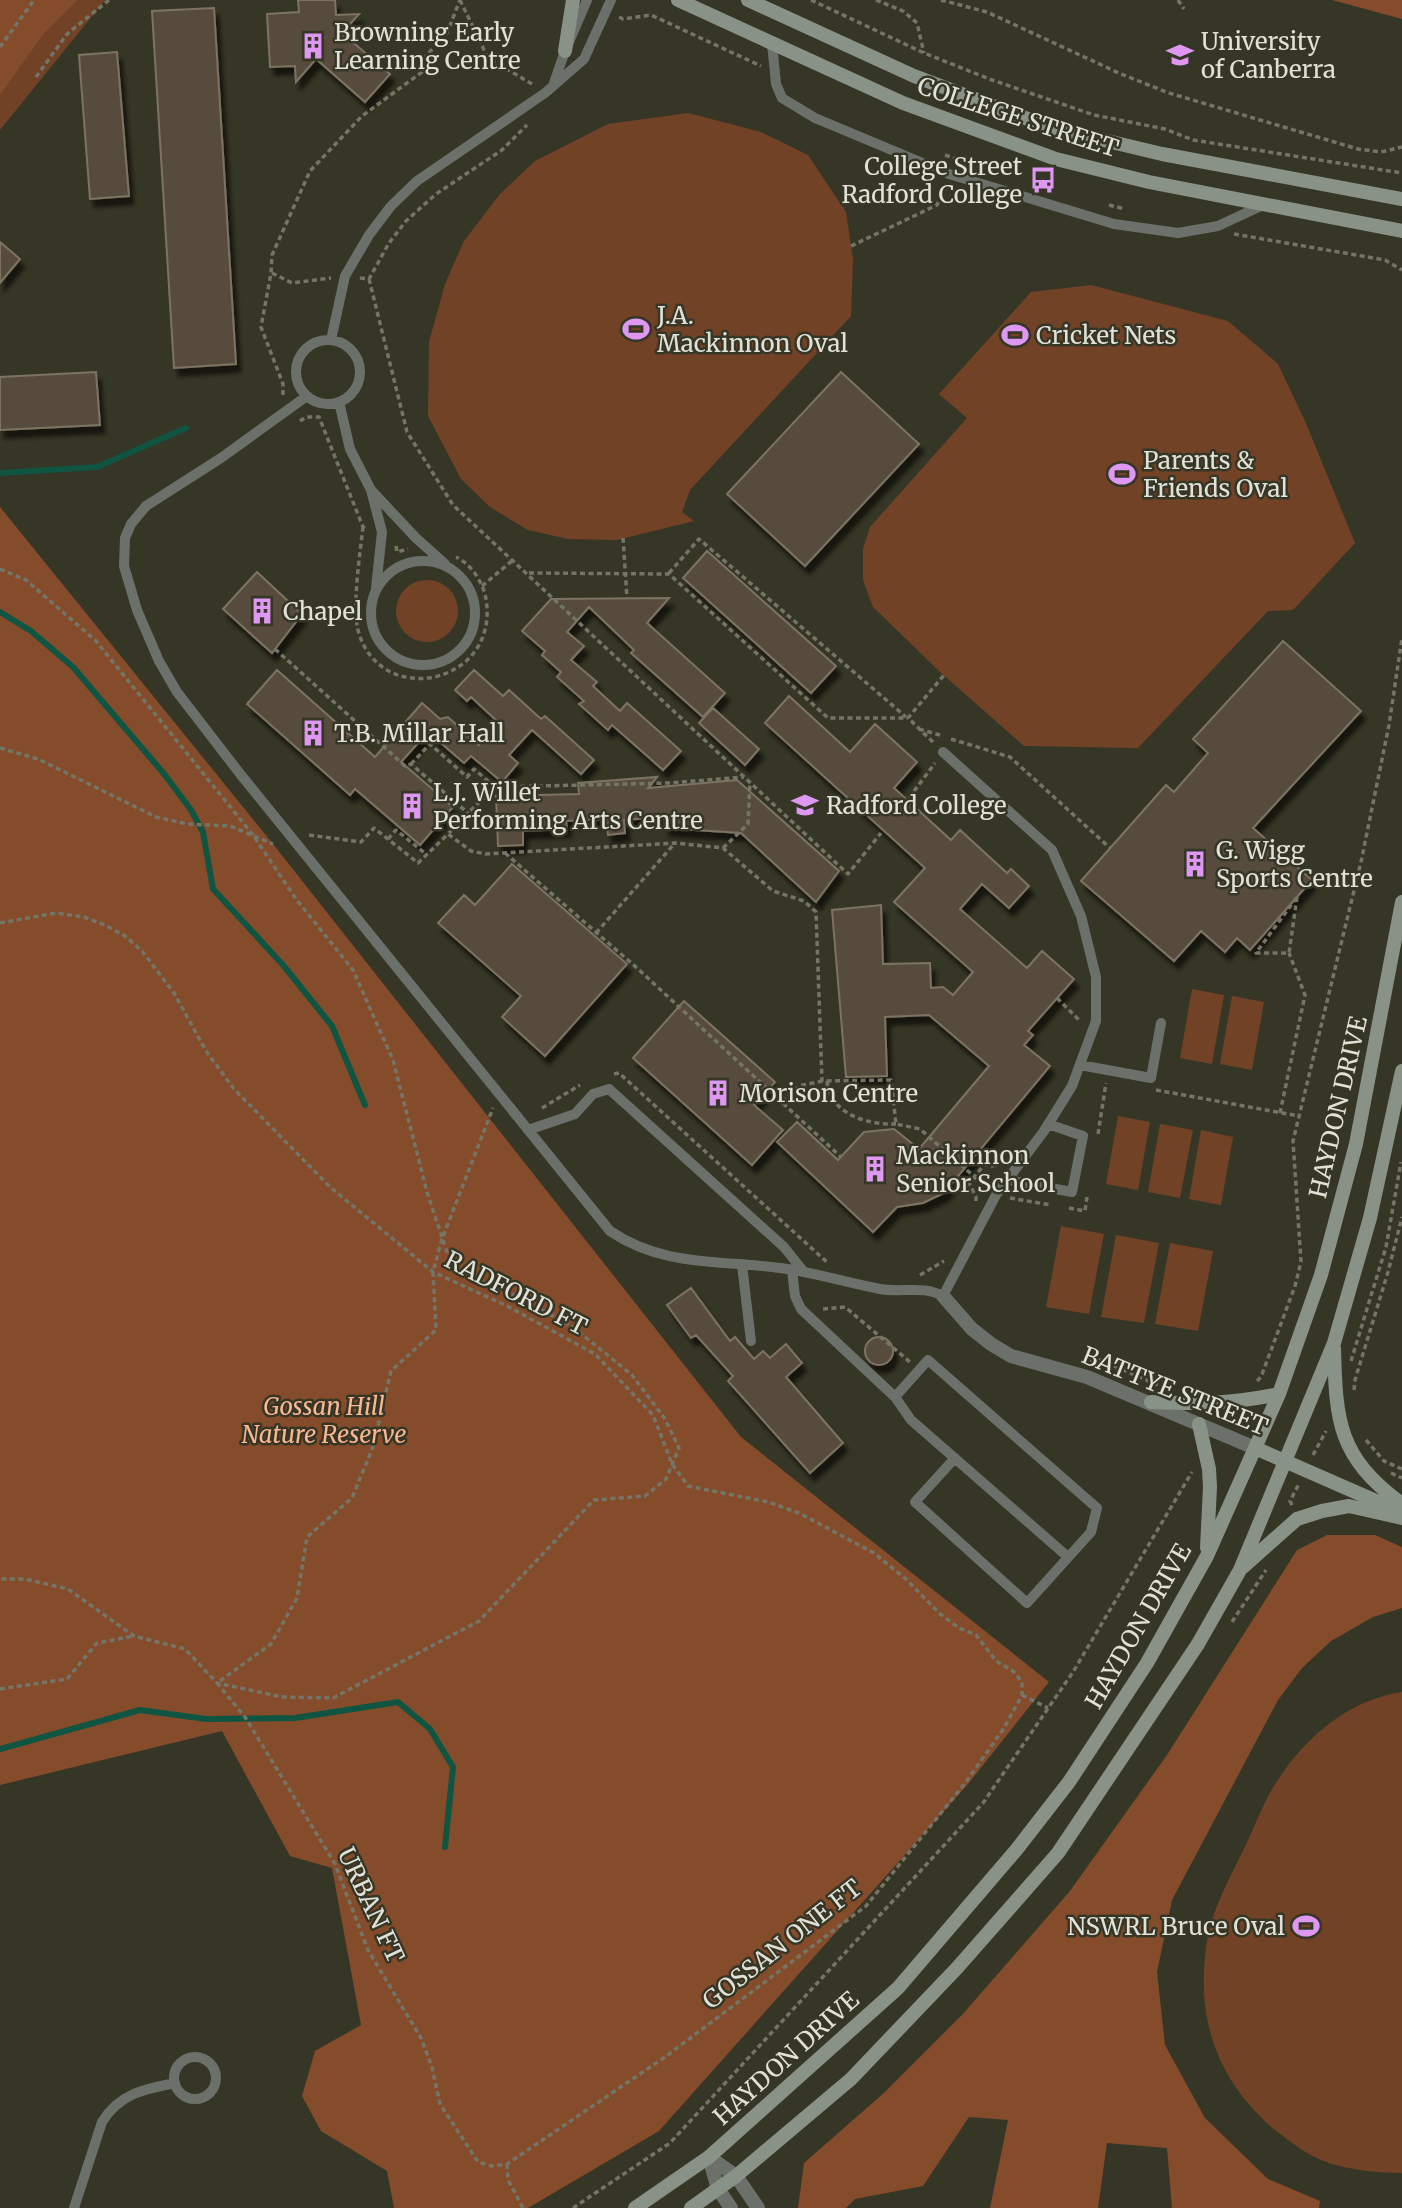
<svg xmlns="http://www.w3.org/2000/svg" width="1402" height="2208" viewBox="0 0 1402 2208" font-family="Merriweather,serif">
	<defs>
		<filter id="shadow"><feDropShadow dx="4.5" dy="8" stdDeviation="2" flood-color="#0009"/></filter>
	</defs>
	<rect width="100%" height="100%" fill="#363626"/>
	<!-- green -->
	<path fill="#724227" d="M0 0H105L0 130Z
		M688 113 761 132 808 155 846 212 853 260 851 316 690 490 682 512 694 521 617 540 568 539 528 530 490 507 461 479 428 416 429 342 445 284 464 241 500 194 535 161 608 124Z
		M1091 285 1228 321 1278 364 1305 421 1355 543 1293 610 1268 611 1138 748 1024 746 939 671 873 607 863 580V549L870 527 967 418 939 394 1031 292Z
		M396 611a31 31 0 1 1 62 0a31 31 0 1 1-62 0Z
		M1192 989 1224 995 1212 1064 1180 1058Z
		M1232 996 1264 1002 1252 1070 1220 1064Z
		M1118 1116 1150 1122 1138 1190 1106 1184Z
		M1160 1124 1193 1130 1180 1198 1148 1192Z
		M1201 1130 1233 1137 1221 1205 1189 1199Z
		M1061 1226 1104 1234 1089 1314 1046 1307Z
		M1116 1235 1159 1243 1144 1323 1101 1317Z
		M1170 1243 1213 1251 1198 1331 1155 1324Z
		M1402 1692V2173C1379 2173 1351 2170 1329 2163 1308 2156 1292 2143 1275 2130 1216 2080 1195 2017 1207 1941 1213 1905 1234 1871 1249 1838 1257 1821 1264 1802 1274 1786 1302 1740 1347 1700 1402 1692Z"/>
	<!-- forest -->
	<path fill="#854c2b" d="M0 0H77L45 32 0 95Z
		M1332 0H1402V19Z
		M0 507 273 844 741 1437 1049 1682 968 1784 659 2131 528 2208H394L387 2171 321 2131 302 2096 315 2051 361 2025 332 1868 290 1856 222 1731 0 1785Z
		M1327 1535H1375L1402 1547V1608L1373 1617 1331 1641 1302 1668 1278 1700 1172 1900 1157 1972 1165 2045 1205 2118 1268 2179 1320 2201 1319 2208H1172L1167 2148 1107 2143 1098 2208H990L1008 2120 969 2117 923 2186 855 2199 846 2208H798L804 2163 885 2092 962 2015 1070 1891 1167 1755 1297 1550Z"/>
	<g fill="none" stroke-linecap="round" stroke-linejoin="round">
		<!-- stream -->
		<path stroke="#105442" stroke-width="6" d="M0 473 97 467 186 428
			M0 612 31 631 73 667 165 775 191 810 203 832 213 889 283 965 332 1026 365 1105
			M0 1749 140 1710 206 1719 295 1718 398 1702 430 1729 453 1767 445 1847"/>
	</g>
	<!-- building -->
	<path fill="#564c3d" stroke="#7d7362" stroke-width="2" filter="url(#shadow)" d="M298 0H335L336 15 359 14 342 33 390 74 365 102 316 59 296 82 295 66 270 67 267 14 299 12Z
		M214 8 236 364 174 368 152 11Z
		M117 52 129 196 90 199 79 55Z
		M0 242 20 259 0 283Z
		M96 372 100 425 0 430V377Z
		M841 372 919 444 805 566 727 494Z
		M707 551 836 666 811 693 683 578Z
		M257 572 302 614 272 653 223 609Z
		M669 598 647 623 725 693 703 717 631 653 634 650 589 607 567 632 584 646 571 660 597 682 593 686 620 711 627 703 681 751 663 770 612 725 608 730 579 704 584 701 557 677 561 672 542 655 545 651 522 631 551 599Z
		M1283 641 1361 711 1253 828 1312 880 1250 950 1237 938 1225 952 1201 931 1174 961 1081 881 1166 785 1174 792 1208 753 1193 739Z
		M277 670 375 757 422 703 440 719 448 717 479 745 499 723 471 697 467 701 455 690 474 670 503 696 509 690 541 719 545 716 594 760 581 774 532 730 509 755 518 763 502 782 471 756 464 763 428 732 401 762 453 807 420 845 355 789 350 795 247 704Z
		M789 696 850 752 875 724 917 762 894 788 951 840 960 830 1007 873 1011 869 1029 886 1009 908 982 884 960 909 1027 968 1042 951 1074 979 1028 1031 1033 1035 1024 1045 1050 1066 944 1193 923 1203 897 1207 873 1232 777 1142 797 1122 838 1160 864 1132 894 1129 919 1149 989 1066 929 1015 885 1017 887 1076 846 1077 832 910 881 905 883 964 930 963 931 988 943 987 953 995 973 972 894 902 925 868 765 723Z
		M713 708 759 749 745 765 699 723Z
		M657 777 648 788 737 780 839 871 816 902 741 833 665 828 664 817 624 820 625 833 608 835 606 819 566 821 567 829 523 831V845L498 846 496 796 579 794 578 783Z
		M512 864 627 964 545 1056 502 1017 521 996 438 923 464 895 475 905Z
		M684 1001 775 1082 754 1105 783 1130 752 1165 633 1058Z
		M691 1288 730 1341 735 1337 754 1359 763 1351 770 1358 786 1344 802 1363 786 1377 843 1443 810 1473 728 1381 733 1376 696 1335 691 1338 667 1305Z
		M865 1351a14 14 0 1 1 28 0a14 14 0 1 1-28 0Z"/>
	<g fill="none" stroke-linecap="round" stroke-linejoin="round">
		<!-- path -->
		<path stroke="#757567" stroke-width="3.5" stroke-dasharray="5 3.5" stroke-linecap="butt" d="M460 0 488 58 532 84
			M811 0 924 53 992 80 1094 115 1165 129 1193 140 1402 173
			M876 0 903 11 917 23 924 53
			M941 0 987 12 1121 74 1169 93 1358 149 1381 152 1402 147
			M1178 0 1184 9
			M619 17 623 19 651 15 761 66
			M0 47 34 0
			M36 77 67 34 109 0
			M945 155 981 167
			M1109 205 1125 209
			M1234 234 1385 260 1402 270
			M851 246 937 205 945 187
			M272 273 292 283 331 278
			M360 278 369 279 389 243 406 221 436 194 502 150 527 125
			M369 279 407 432 453 505 848 874 881 833
			M283 395V384L261 327 271 273 272 255 310 171 362 116 422 72 426 56 447 33 460 0
			M300 421 306 417H319L363 527 367 529
			M363 527C360 553 352 607 358 630 379 710 500 685 486 599 483 582 471 564 456 557
			M623 538 627 598
			M396 546 397 552 408 549
			M0 569 26 580 96 641 253 835 296 899 353 970 393 1060 427 1192 451 1264 467 1276 519 1297 573 1327 632 1375 665 1419 679 1448 666 1479 645 1496 594 1500 479 1621 333 1698 282 1697 217 1683 185 1649 134 1636 68 1589 25 1579H0
			M529 573 669 574 828 718H908
			M669 573 699 539 906 717
			M482 586 513 560
			M275 649 405 766 411 764 468 813 449 833
			M919 729 943 736
			M951 739 1010 757 1110 848
			M933 742 908 718 944 675
			M0 748 38 759 156 817 187 824 230 826 273 844
			M411 764 430 744 467 777 474 769 495 787 468 813
			M495 787 670 783 744 777
			M909 798 935 763
			M309 835 361 842 374 828 418 863 448 834 471 851 486 854 675 843 723 848 773 891 804 901 816 912 822 1081 891 1080 896 1124 920 1129 985 1186
			M388 839 396 830 426 854
			M723 848 748 824 750 782
			M505 853 637 968 841 1157
			M1297 897 1289 953H1256Z
			M0 923 56 913 84 917 105 925 125 936 142 951 174 993 206 1051 234 1089 330 1187 433 1272 507 1306 595 1354 653 1415 672 1464 688 1486 768 1502 799 1513 874 1553 907 1580 939 1613 959 1628 976 1635 996 1661 1013 1671 1022 1682V1695L1004 1728 966 1782 866 1906 665 2057 507 2164 492 2166 478 2162 440 2104 432 2067 421 2038 368 1950 335 1864 245 1717 217 1683 271 1644 297 1598 307 1537 352 1498 373 1447 391 1371 436 1330 433 1272 442 1239 493 1108
			M596 933 675 843
			M1057 998 1080 1021
			M614 1074 619 1073 829 1264
			M827 1081C830 1114 867 1125 896 1124
			M1156 1090 1299 1116
			M782 1102 799 1086 822 1081
			M542 1108 580 1085
			M1280 1113 1305 995 1289 953
			M1098 1134 1106 1083
			M1010 1198 1051 1205
			M976 1201V1197L969 1183 985 1164 992 1166 1003 1163
			M1069 1208 1085 1211 1087 1197
			M920 1275 944 1261
			M823 1309 845 1307 910 1362
			M1090 1360H1100L1158 1385
			M1351 1361 1386 1247 1401 1162
			M1257 1381 1261 1377 1295 1286 1301 1262 1293 1141 1361 862 1389 725 1402 638
			M1354 1390 1355 1380 1388 1272 1402 1217
			M1366 1440 1384 1461 1402 1469
			M1313 1455 1326 1431
			M1391 1473 1402 1478
			M1292 1505 1290 1501 1299 1484
			M1232 1622 1266 1570
			M0 1689 67 1679 97 1643 134 1636
			M1022 1695 1048 1708
			M507 2164 508 2180 523 2208
			M573 2208 670 2143 983 1803 1073 1672 1192 1472"/>
		<!-- lane -->
		<path stroke="#6b716a" stroke-width="10" d="M772 43 776 84 782 98 815 118 949 174 1114 224 1178 233 1218 226 1263 205
			M553 86 565 51 587 0
			M331 340 345 276 369 235 391 206 417 181 545 93 584 59 611 0
			M296 372a32 32 0 1 1 64 0a32 32 0 1 1-64 0Z
			M307 396 221 458 146 506 131 524 125 538 124 566 137 610 159 661 177 692 241 775 610 1231C663 1267 720 1260 780 1268 814 1272 847 1283 880 1289 902 1293 923 1285 943 1296L996 1195 1044 1131 1072 1086 1096 1021V977L1081 916 1052 850 943 752
			M339 402 350 449 371 490 382 532 376 588
			M371 490 416 538 445 564
			M371 613a52 52 0 1 1 104 0a52 52 0 1 1-104 0Z
			M1080 1065 1151 1078 1161 1023
			M528 1130 575 1114 593 1094 609 1089 784 1247 804 1272
			M1007 1180 1072 1192 1083 1136 1048 1124
			M742 1265 751 1341
			M792 1270 795 1296 801 1309 895 1397 911 1420 1068 1557
			M895 1397 928 1360 1097 1508 1091 1532 1027 1603 915 1502 955 1458
			M174 2078a21 21 0 1 1 42 0a21 21 0 1 1-42 0Z
			M74 2208 102 2122C119 2094 144 2089 175 2083"/>
		<!-- street -->
		<path stroke="#6b716a" stroke-width="14" d="M943 1296 972 1329 991 1344 1011 1356 1087 1377 1255 1448
			M709 2157 736 2176 758 2208
			M709 2157 718 2189 731 2208"/>
		<!-- secondary -->
		<path stroke="#899287" stroke-width="14" d="M678 0 903 103 1056 159 1149 182 1402 231
			M748 0 914 76 1049 127 1162 154 1402 199
			M565 51 573 0
			M1334 1348C1336 1422 1338 1457 1402 1504
			M1151 1402C1198 1404 1232 1404 1279 1394
			M1199 1424 1209 1469 1210 1487 1207 1548
			M1255 1448 1401 1512
			M1243 1567 1297 1519 1322 1511 1349 1506 1402 1518
			M635 2208 709 2157 898 1988 1017 1849 1069 1782 1147 1663 1207 1556 1279 1394 1321 1275 1356 1144 1402 902
			M691 2208 736 2176 851 2079 957 1968 1058 1853 1198 1644 1240 1570 1334 1343 1370 1218 1402 1071"/>
	</g>
	<!-- icons -->
	<defs>
		<g id="building-bare" transform="scale(2.1)"><path d="M-4-6H4V6H1V3H-1V6H-4ZM-2.5-4.3h1.7v1.8h-1.7ZM.8-4.3h1.7v1.8H.8ZM-2.5-1h1.7V.8h-1.7ZM.8-1h1.7V.8H.8Z" fill="#de98f2" stroke="#363626" stroke-width="2.5" paint-order="stroke"/></g>
		<g id="university-bare" transform="scale(2.1)"><path d="M0-5L7-2L0 1L-7-2ZM-4 1L0 2.5L4 1V4Q0 6-4 4Z" fill="#de98f2" stroke="#363626" stroke-width="2.5" paint-order="stroke"/></g>
		<g id="bus-bare" transform="scale(2.1)"><path d="M-5-6H5V4H4V6H2V4H-2V6H-4V4H-5ZM-3.5-4V0h7V-4ZM-3.5 1.2v1.5H-2V1.2ZM2 1.2v1.5H3.5V1.2Z" fill="#de98f2" stroke="#363626" stroke-width="2.5" paint-order="stroke"/></g>
		<g id="stadium-bare" transform="scale(2.1)"><path d="M0-5a6.5 5 0 1 0 0 10a6.5 5 0 1 0 0-10ZM-3.5-1.8h7v3.6h-7Z" fill="#de98f2" stroke="#363626" stroke-width="2.5" paint-order="stroke"/></g>
		<g id="school-bare" transform="scale(2.1)"><path d="M0-5L7-2L0 1L-7-2ZM-4 1L0 2.5L4 1V4Q0 6-4 4Z" fill="#de98f2" stroke="#363626" stroke-width="2.5" paint-order="stroke"/></g>
	</defs>
	<g fill-rule="evenodd">
		<use href="#building-bare" x="313" y="46"/>
		<use href="#university-bare" x="1180" y="55"/>
		<use href="#bus-bare" x="1043" y="180"/>
		<use href="#stadium-bare" x="636" y="329"/>
		<use href="#stadium-bare" x="1015" y="335"/>
		<use href="#stadium-bare" x="1122" y="474"/>
		<use href="#building-bare" x="262" y="611"/>
		<use href="#building-bare" x="313" y="733"/>
		<use href="#school-bare" x="805" y="805"/>
		<use href="#building-bare" x="412" y="806"/>
		<use href="#building-bare" x="1195" y="864"/>
		<use href="#building-bare" x="718" y="1093"/>
		<use href="#building-bare" x="875" y="1169"/>
		<use href="#stadium-bare" x="1306" y="1926"/>
	</g>
	<g text-anchor="middle" dominant-baseline="central" stroke-width="5" stroke-linejoin="round" paint-order="stroke">
		<!-- poi labels -->
		<g font-size="24" fill="#e1e1d7" stroke="#363626" text-anchor="start">
			<text x="334" y="32">Browning Early<tspan x="334" dy="28">Learning Centre</tspan></text>
			<text x="1201" y="41">University<tspan x="1201" dy="28">of Canberra</tspan></text>
			<text x="1022" y="166" text-anchor="end">College Street<tspan x="1022" dy="28">Radford College</tspan></text>
			<text x="657" y="315">J.A.<tspan x="657" dy="28">Mackinnon Oval</tspan></text>
			<text x="1036" y="335">Cricket Nets</text>
			<text x="1143" y="460">Parents &amp;<tspan x="1143" dy="28">Friends Oval</tspan></text>
			<text x="283" y="611">Chapel</text>
			<text x="334" y="733">T.B. Millar Hall</text>
			<text x="433" y="792">L.J. Willet<tspan x="433" dy="28">Performing Arts Centre</tspan></text>
			<text x="826" y="805">Radford College</text>
			<text x="1216" y="850">G. Wigg<tspan x="1216" dy="28">Sports Centre</tspan></text>
			<text x="739" y="1093">Morison Centre</text>
			<text x="896" y="1155">Mackinnon<tspan x="896" dy="28">Senior School</tspan></text>
			<text x="1285" y="1926" text-anchor="end">NSWRL Bruce Oval</text>
		</g>
		<!-- street labels -->
		<g font-size="24" fill="#e1e1d7" stroke="#363626">
			<text transform="translate(1018 117) rotate(18)">COLLEGE STREET</text>
			<text transform="translate(1338 1107) rotate(-77)">HAYDON DRIVE</text>
			<text transform="translate(516 1293) rotate(27)">RADFORD FT</text>
			<text transform="translate(1175 1391) rotate(22)">BATTYE STREET</text>
			<text transform="translate(1138 1626) rotate(-60)">HAYDON DRIVE</text>
			<text transform="translate(371 1905) rotate(65)">URBAN FT</text>
			<text transform="translate(782 1944) rotate(-38)">GOSSAN ONE FT</text>
			<text transform="translate(786 2058) rotate(-42)">HAYDON DRIVE</text>
		</g>
		<!-- park labels -->
		<g font-size="24" font-style="italic" fill="#fcb690" stroke="#363626">
			<text x="324" y="1406">Gossan Hill<tspan x="324" dy="28">Nature Reserve</tspan></text>
		</g>
	</g>
</svg>
